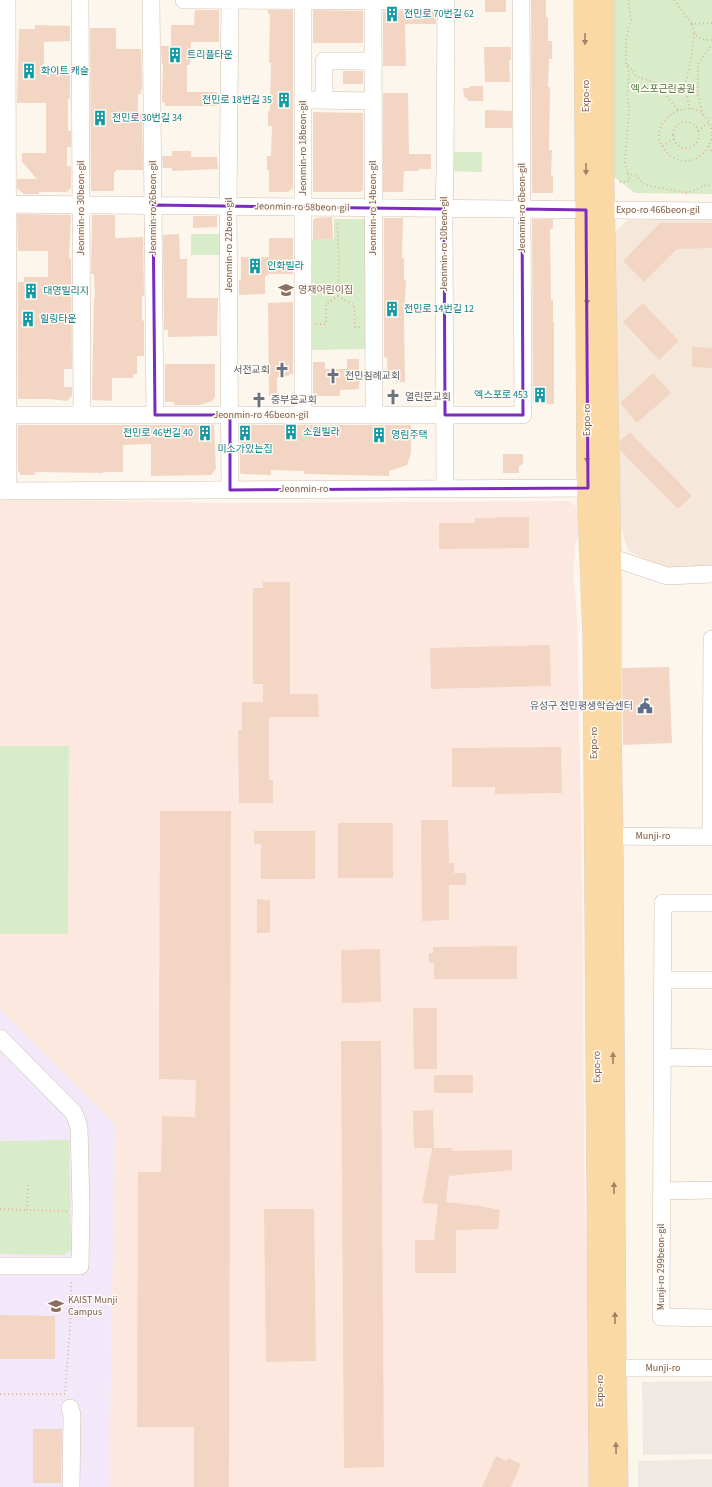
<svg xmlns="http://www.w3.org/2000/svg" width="712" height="1487" viewBox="0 0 712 1487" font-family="'Source Sans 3','Noto Sans KR',sans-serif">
	<rect width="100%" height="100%" fill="#fdf6ec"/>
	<!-- residential -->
	<path fill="#f5e8da" d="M712 219V568L673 571 628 551 619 520 606 241 627 220Z"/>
	<!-- commercial -->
	<path fill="#fde8e0" d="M0 499 233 503 569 501 580 509 583 529 575 544 573 578 576 600 578 641 583 946 584 1147 588 1326 589 1487H109L115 1125 0 1010Z"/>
	<!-- industrial -->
	<path fill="#efe9e4" d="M712 1381V1454L643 1455 642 1382Z
		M712 1459V1487H638V1461Z"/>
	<!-- education -->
	<path fill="#f3e8fa" d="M0 1010 115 1125 109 1487H0Z"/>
	<!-- green -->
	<path fill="#d8ecc9" d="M613 0H712V194L635 193 614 177Z
		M445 152H482V172L445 171Z
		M334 219H367L368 349 308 350 307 240 334 239Z
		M191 234H223V255H191Z
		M0 746H69L68 934H0Z
		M69 1140 71 1250 64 1255 0 1254V1141Z"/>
	<!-- building -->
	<path fill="#f3d5c3" d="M485 0H506V12H485Z
		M531 0H546V17H548V41H552V59H549L548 87H550L549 150H552L551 176H553V193H532Z
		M195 10H219V42H191L190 65H187V92H217V106H165V103L162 102 163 64H162L161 46H171V25H194Z
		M268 10H293V188L288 192H269V170H267V156H271L272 126H268V111H270L271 63H269L270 14H268Z
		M313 10 363 11V43H313Z
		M383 11H436V24H405L406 66H383Z
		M35 25 70 26V41L44 42V69H70V99H68V131H71V147H67V166H71V188L67 192H39V194H24L17 188V179H37L22 162V153H46V103H17L19 29H35Z
		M90 28H116V47L117 49H141L142 84 141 94H138V113H142L143 170H116V172H114V191H91Z
		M484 47H511V60H509L510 82H485Z
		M343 71H363V84H343Z
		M470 86H483V101H468L467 98 464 97 463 88H469Z
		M383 93H408L409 154H431V169H419V171H404L403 192H383Z
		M485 110 512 111V128H485Z
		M313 112 363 113V190L360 192H313Z
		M172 151H191V157H217L218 169 172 171V168H163L162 156H172Z
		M17 214 71 215 69 258H71L72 369H64V387H72V396L67 401 50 399H18V282H24V277H48V251H18Z
		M92 215H115V237L117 238 143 237 144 296H142V320L144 321V356H137V374H133V378H112V401L92 400 94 298H95L94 274H91Z
		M193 216H217V227L193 228Z
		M332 217 333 239 313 240V220L316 218Z
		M384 218H403L402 258H404V280H406L404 318 405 382H396V378H389V375H388L387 358 384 357Z
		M532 219H553V229H550L551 300H553V322H554V404L533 403Z
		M660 223H712V248L677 249 644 282 623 261Z
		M179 234 180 259H187V298H218L217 336 168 337V330H164L163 235Z
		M269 238H293V274H268V276H265V294L239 295V280L241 279V257H269Z
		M293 302V374H289V376L277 377V395L269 396 268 303Z
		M643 303 679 341 659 360 623 322Z
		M692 347 712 348V368L692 367Z
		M347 359H359V389L340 390V396H313V362H325V369H347Z
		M165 364H215V397L212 401 200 405H174V402H165Z
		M653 373 671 393 637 423 620 403Z
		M18 425H214L216 469 211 475 151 476V444L123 445V472H103V473L35 472V475H21L18 471Z
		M240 425H411V453L407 465 389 471V476L304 474V471L271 470V475L242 474 240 473Z
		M630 432 692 496 678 509 620 450V441Z
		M503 454H523V464L519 466V473H503Z
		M529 517V548L439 549V523H475V518Z
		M263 582H290V694H318L319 717H269V780H273V803H239L238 730H242V702H263V684H253V588H263Z
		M550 645 551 686 431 689 430 648Z
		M669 667 672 743 623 745 622 668Z
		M561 747 562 793 495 794V787H452V748Z
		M160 811H231L229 1487H194V1427H137L138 1172H161L162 1116 195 1117 196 1080 159 1079Z
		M421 820H448L449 863H454V873H466V885H449V920L422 921Z
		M338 823H393V878H338Z
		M254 831H315V879H261V844H254Z
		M257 899 270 900V933H257Z
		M517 946V979H434V963H429V953H433V947Z
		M380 949 381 1002 342 1003 341 950Z
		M413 1008H437V1069H414Z
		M341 1041H381L384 1467 344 1468Z
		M434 1075H473V1093H434Z
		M433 1110 434 1148H414L413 1111Z
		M432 1148H453L452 1151 512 1150V1170L449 1176 446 1202 480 1206 500 1210 498 1229 456 1230V1273H415V1240H434L438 1204 422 1203Z
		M264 1209H314L316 1361 266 1362Z
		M0 1315 55 1316V1359H0Z
		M33 1429H62L61 1483H33Z
		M496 1456 507 1461 508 1458 521 1464 511 1487H482Z"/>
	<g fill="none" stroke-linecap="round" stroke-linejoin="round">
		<!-- minor casing -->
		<g stroke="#d1beb0" stroke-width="18">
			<path id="minor" d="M7 0 8 490
				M80 0 82 415
				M151 0 155 415
				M184 0 446 1
				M373 1 374 415
				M313 100 373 101
				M324 100V61H373
				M0 204 712 211
				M0 415H523L521 0
				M303 415V0
				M445 489 444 209 445 171 446 0
				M230 490 228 206 230 0
				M0 491 601 488
				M610 557 667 576 712 574
				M601 836 712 837
				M711 837 712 639
				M712 903H663L661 1317 712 1318
				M663 980H712
				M0 1038 74 1113 79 1127 81 1206 80 1266H0
				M662 1057 712 1058
				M662 1191 712 1190
				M615 1368H712
				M70 1408 72 1415 71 1487"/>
		</g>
		<!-- major casing -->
		<g stroke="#dad1cd" stroke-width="23">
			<path id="major" d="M585 0 588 488 594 636 600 1487
				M603 0V182L610 557V727L612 836 615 1368 617 1487"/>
		</g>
		<!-- path -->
		<path stroke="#d9b8a5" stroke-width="2" stroke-dasharray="1 3" stroke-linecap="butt" d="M674 0 692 24
			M712 23 692 24C694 36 700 41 712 40
			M628 65 636 76 656 83 678 110
			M690 109 685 86 692 54 694 33
			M703 115 698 95V64L709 48 712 46
			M673 135a13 13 0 1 1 26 0a13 13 0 1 1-26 0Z
			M698 131 709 122
			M712 133C703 80 631 126 671 156 690 170 711 153 712 133
			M663 146 674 139
			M709 146 712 152
			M627 173 636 176 645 185 688 193 703 186 712 185
			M620 182H624L630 180 625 163 629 109 627 96 629 74 626 61V39L631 19 628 0
			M338 296 354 305 355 327H360
			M316 324H326V304L338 296 339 259 337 221
			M28 1185 27 1210 67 1211
			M0 1209 27 1210
			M0 1394H65L71 1312V1280"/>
		<!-- minor -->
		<use href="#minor" stroke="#fff" stroke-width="17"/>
		<!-- major -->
		<use href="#major" stroke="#fbd9a5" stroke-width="22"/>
	</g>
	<!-- one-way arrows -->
	<defs><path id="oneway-solid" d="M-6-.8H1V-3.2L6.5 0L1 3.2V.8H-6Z"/></defs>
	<g fill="#a18267">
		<use href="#oneway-solid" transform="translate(585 39) rotate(90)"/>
		<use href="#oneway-solid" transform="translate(586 169) rotate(90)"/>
		<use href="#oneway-solid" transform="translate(587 299) rotate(90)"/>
		<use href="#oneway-solid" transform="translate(587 457) rotate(90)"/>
		<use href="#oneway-solid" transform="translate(613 1058) rotate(-90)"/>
		<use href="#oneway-solid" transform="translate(614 1188) rotate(-90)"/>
		<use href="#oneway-solid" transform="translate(615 1318) rotate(-90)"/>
		<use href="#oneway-solid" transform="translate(616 1448) rotate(-91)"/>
	</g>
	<!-- marked area -->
	<path fill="none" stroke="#7b2cbf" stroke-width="3" stroke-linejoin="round" d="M153 205 444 209 445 415H523L522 209 586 210 588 488 230 490V415H155Z"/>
	<!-- icons -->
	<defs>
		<g id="building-bare" transform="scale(1.2)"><path d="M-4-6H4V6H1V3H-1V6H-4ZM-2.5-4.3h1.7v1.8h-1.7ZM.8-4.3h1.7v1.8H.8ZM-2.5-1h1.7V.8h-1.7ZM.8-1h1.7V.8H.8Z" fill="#0f9aa8" stroke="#fffaf3" stroke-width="2.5" paint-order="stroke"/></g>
		<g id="school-bare" transform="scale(1.2)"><path d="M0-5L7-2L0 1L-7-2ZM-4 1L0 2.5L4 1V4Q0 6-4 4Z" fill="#8d6e63" stroke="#fffaf3" stroke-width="2.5" paint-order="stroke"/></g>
		<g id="church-bare" transform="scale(1.2)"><path d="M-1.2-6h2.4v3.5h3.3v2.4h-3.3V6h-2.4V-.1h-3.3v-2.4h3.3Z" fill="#6b7280" stroke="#fffaf3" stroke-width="2.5" paint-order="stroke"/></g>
		<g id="civic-bare" transform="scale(1.2)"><path d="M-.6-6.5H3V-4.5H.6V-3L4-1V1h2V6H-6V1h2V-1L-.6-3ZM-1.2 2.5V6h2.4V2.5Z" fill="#5c6f8a" stroke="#fffaf3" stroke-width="2.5" paint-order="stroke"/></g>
		<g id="university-bare" transform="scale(1.2)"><path d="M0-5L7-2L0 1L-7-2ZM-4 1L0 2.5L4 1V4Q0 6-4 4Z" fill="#8d6e63" stroke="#fffaf3" stroke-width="2.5" paint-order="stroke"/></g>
	</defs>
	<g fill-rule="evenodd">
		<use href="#building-bare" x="392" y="14"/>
		<use href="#building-bare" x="175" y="55"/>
		<use href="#building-bare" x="29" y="71"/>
		<use href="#building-bare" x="284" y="100"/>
		<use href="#building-bare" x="100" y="118"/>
		<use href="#building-bare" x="255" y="266"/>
		<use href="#school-bare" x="286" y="290"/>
		<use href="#building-bare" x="31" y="291"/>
		<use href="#building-bare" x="392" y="309"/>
		<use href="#building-bare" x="28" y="319"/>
		<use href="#church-bare" x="282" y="370"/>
		<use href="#church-bare" x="333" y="376"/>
		<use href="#building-bare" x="540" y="395"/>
		<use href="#church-bare" x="393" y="397"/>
		<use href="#church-bare" x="259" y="400"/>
		<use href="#building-bare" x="291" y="432"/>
		<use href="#building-bare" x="205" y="433"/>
		<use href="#building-bare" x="245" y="433"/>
		<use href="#building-bare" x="379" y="435"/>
		<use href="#civic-bare" x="645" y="706"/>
		<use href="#university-bare" x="56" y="1306"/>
	</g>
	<g text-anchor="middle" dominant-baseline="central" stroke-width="3" stroke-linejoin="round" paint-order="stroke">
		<!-- culture labels -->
		<g font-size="10" fill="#0d838f" stroke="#fffaf3" text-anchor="start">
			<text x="404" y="14">전민로 70번길 62</text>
			<text x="187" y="55">트리플타운</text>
			<text x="41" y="71">화이트 캐슬</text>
			<text x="272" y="100" text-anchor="end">전민로 18번길 35</text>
			<text x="112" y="118">전민로 30번길 34</text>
			<text x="267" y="266">인화빌라</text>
			<text x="43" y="291">대영빌리지</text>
			<text x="404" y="309">전민로 14번길 12</text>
			<text x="40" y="319">힐링타운</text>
			<text x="528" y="395" text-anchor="end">엑스포로 453</text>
			<text x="303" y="432">소원빌라</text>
			<text x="193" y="433" text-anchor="end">전민로 46번길 40</text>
			<text x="391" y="435">영림주택</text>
			<text x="245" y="449" text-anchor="middle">미소가있는집</text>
		</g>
		<!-- park labels -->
		<g font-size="10" fill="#537a41" stroke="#fffaf3">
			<text x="663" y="89">엑스포근린공원</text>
		</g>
		<!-- street labels -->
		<g font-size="10" fill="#7a5c4d" stroke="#fffaf3">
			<text transform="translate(586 96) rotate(-90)">Expo-ro</text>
			<text transform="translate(303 148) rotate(-90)">Jeonmin-ro 18beon-gil</text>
			<text transform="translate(302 207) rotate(1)">Jeonmin-ro 58beon-gil</text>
			<text transform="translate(81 208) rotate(-90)">Jeonmin-ro 30beon-gil</text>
			<text transform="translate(153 208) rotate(-90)">Jeonmin-ro 26beon-gil</text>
			<text transform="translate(373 208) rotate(-90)">Jeonmin-ro 14beon-gil</text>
			<text transform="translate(522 208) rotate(-90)">Jeonmin-ro 6beon-gil</text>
			<text x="658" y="210">Expo-ro 466beon-gil</text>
			<text transform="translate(444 244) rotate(-90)">Jeonmin-ro 10beon-gil</text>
			<text transform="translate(229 245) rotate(-90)">Jeonmin-ro 22beon-gil</text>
			<text x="261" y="415">Jeonmin-ro 46beon-gil</text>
			<text transform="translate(587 420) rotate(-90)">Expo-ro</text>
			<text x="304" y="489">Jeonmin-ro</text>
			<text transform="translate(594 743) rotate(-90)">Expo-ro</text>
			<text x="653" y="836">Munji-ro</text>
			<text transform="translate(597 1067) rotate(-91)">Expo-ro</text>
			<text transform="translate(661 1267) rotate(-90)">Munji-ro 299beon-gil</text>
			<text x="663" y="1368">Munji-ro</text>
			<text transform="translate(600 1391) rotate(-90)">Expo-ro</text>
		</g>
		<!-- education labels -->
		<g font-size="10" fill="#785e54" stroke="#fffaf3" text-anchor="start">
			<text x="298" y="290">영재어린이집</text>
			<text x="68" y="1300">KAIST Munji<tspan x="68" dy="12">Campus</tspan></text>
		</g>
		<!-- worship labels -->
		<g font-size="10" fill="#5b616d" stroke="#fffaf3" text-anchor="start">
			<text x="270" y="370" text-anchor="end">서전교회</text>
			<text x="345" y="376">전민침례교회</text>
			<text x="405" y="397">열린문교회</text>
			<text x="271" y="400">중부은교회</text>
		</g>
		<!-- service labels -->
		<g font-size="10" fill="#4e5e75" stroke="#fffaf3" text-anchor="end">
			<text x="633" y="706">유성구 전민평생학습센터</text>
		</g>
	</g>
</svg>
